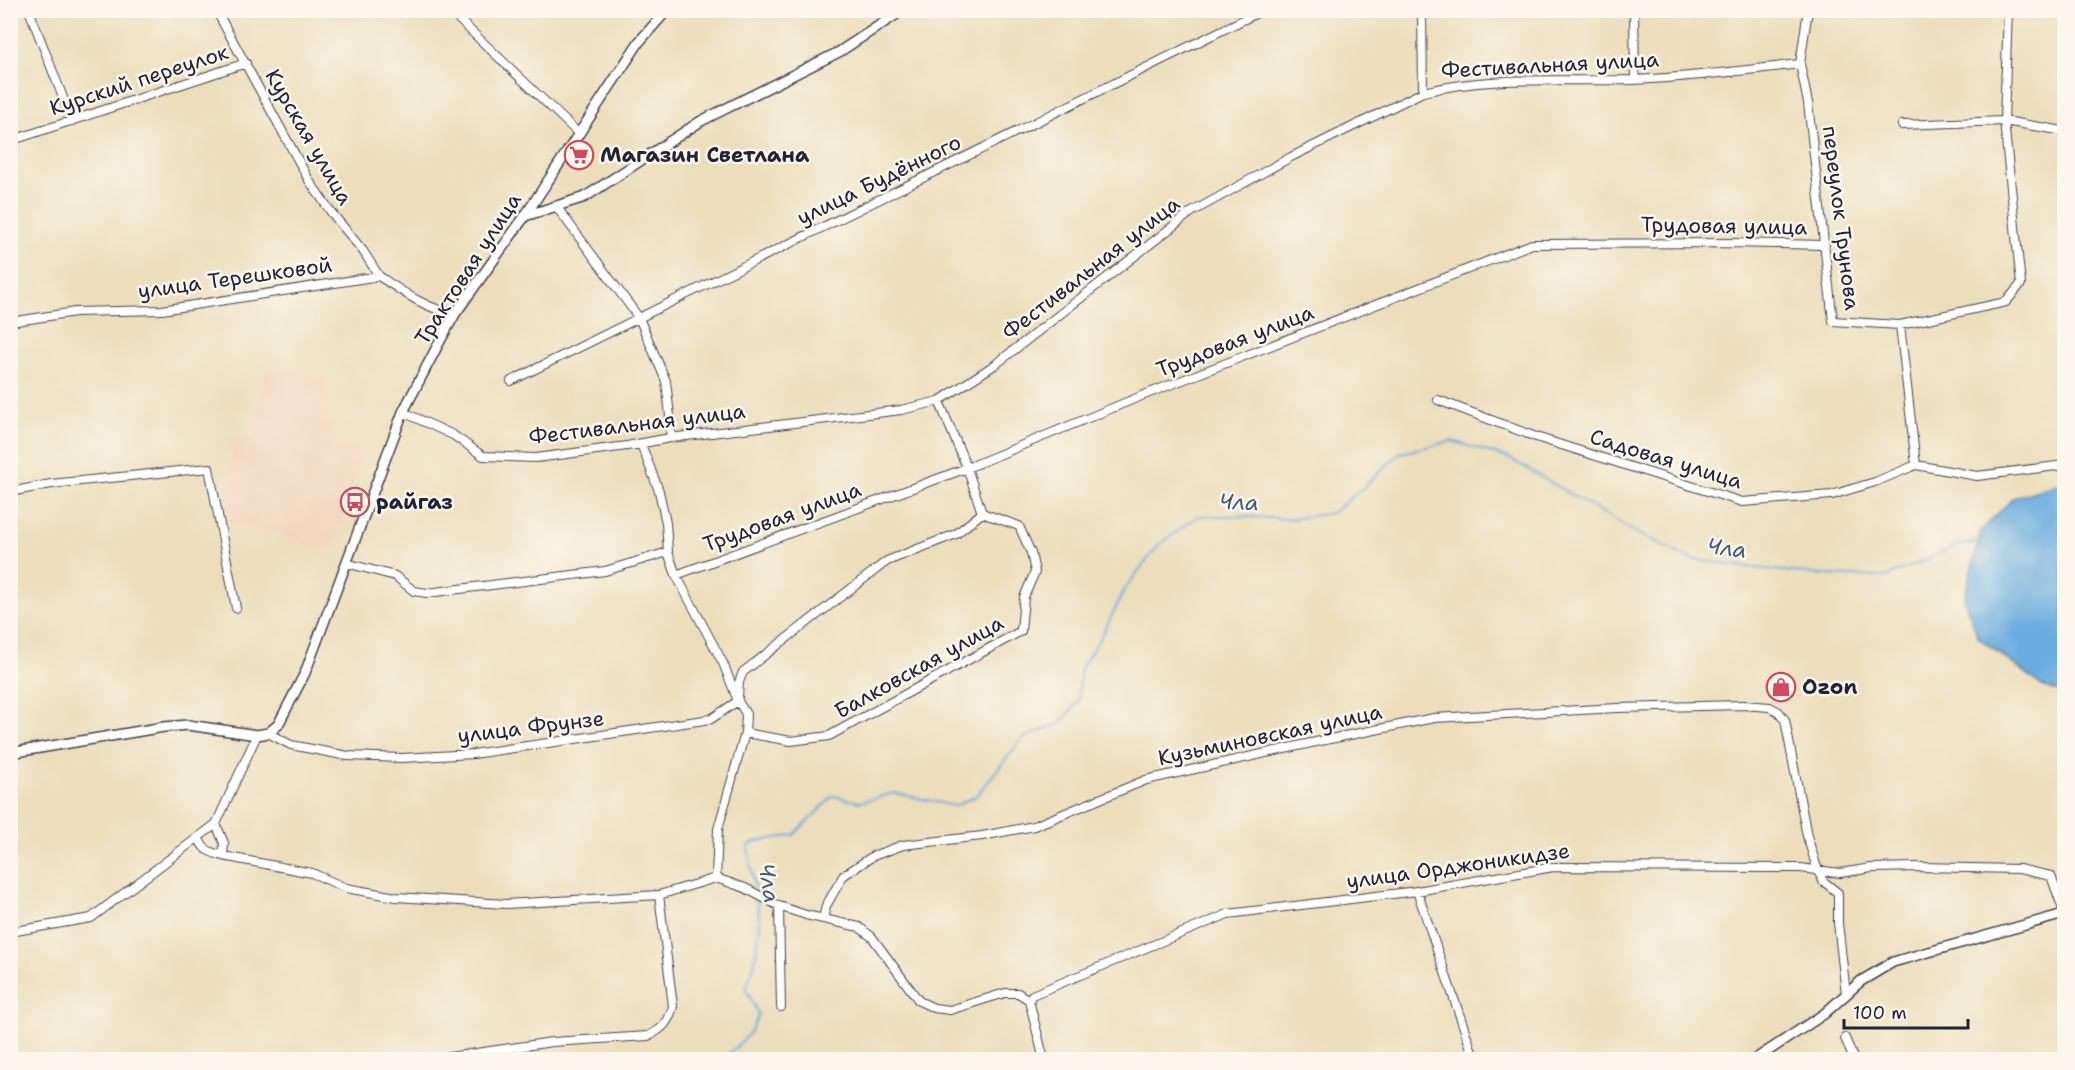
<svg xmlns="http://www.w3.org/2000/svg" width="2075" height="1070" viewBox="0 0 2075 1070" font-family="'Shantell Sans',sans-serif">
	<rect width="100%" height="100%" fill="#fbf7ec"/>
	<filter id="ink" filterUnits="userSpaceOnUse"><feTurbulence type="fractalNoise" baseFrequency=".0167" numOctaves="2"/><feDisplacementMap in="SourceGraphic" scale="12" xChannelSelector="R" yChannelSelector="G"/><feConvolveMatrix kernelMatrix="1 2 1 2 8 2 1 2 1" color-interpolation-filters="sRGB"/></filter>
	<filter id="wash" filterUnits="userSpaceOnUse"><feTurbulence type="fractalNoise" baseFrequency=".008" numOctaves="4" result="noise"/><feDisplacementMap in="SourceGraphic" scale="24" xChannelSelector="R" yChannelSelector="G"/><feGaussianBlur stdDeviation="1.35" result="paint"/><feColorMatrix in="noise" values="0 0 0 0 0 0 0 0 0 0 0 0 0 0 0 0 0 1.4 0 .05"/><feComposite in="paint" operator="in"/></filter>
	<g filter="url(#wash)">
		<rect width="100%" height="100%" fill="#ecdebb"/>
		<!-- built -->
		<path fill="#f2d5bd" d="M265 366 325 378 333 444 364 451 333 551 228 521 232 434 252 437Z"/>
		<!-- water -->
		<path fill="#69acde" stroke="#46678c" stroke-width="1.5" d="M2064 482V694L2042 686 1978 637 1964 600 1981 531 2013 498Z"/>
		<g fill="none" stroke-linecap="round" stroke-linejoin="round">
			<!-- stream -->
			<path stroke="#69acde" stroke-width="2" d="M755 890 748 847 754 842 794 835 833 796 860 802 894 793 955 806 976 796 1023 738 1061 723 1078 702 1081 668 1102 635 1126 587 1159 545 1198 516H1235L1291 519 1332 513 1362 489 1400 453 1452 441 1509 458 1635 532 1691 559 1746 567 1823 575 1886 577 1956 546 1980 542
				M718 1060C736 1050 753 1034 758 1014L746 989 755 961 760 925 756 895"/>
		</g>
	</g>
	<g filter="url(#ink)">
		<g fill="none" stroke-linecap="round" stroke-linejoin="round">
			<!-- minor casing -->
			<g stroke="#403e4e" stroke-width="10">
				<path id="minor" d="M29 10 72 121
					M216 10 310 182 331 212 363 251 379 276
					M449 10 578 133
					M1422 10 1423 92
					M1634 10 1635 80
					M1808 10 1800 64 1808 103 1833 321 1900 325 2006 302 2021 284 2004 121 2008 10
					M1902 125 2004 121 2064 131
					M10 141 246 63
					M556 206 639 318 666 381 671 425 670 438
					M10 322 75 312 162 310 379 276C403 292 426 309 455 314
					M1900 325 1916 465
					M511 381 1263 10
					M1438 400 1536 437 1742 502 1832 495 1875 482 1916 465 1977 476 2064 465
					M403 412 453 435 483 456 536 458 627 446 670 438 901 410 939 401 996 364 1190 213 1291 157 1423 92C1490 75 1563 82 1632 80 1687 78 1744 70 1800 64
					M641 444 659 491 666 523 668 552 676 575 723 663 738 701 746 714 745 733 718 829 716 878
					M10 492 51 484 209 468 236 608
					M346 563 395 576 414 591 427 593 605 571 668 552
					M676 575 967 468 1139 397 1532 244 1733 243 1825 245
					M738 697 739 682 743 672 887 561 956 534 982 513
					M268 733 291 745 348 756 402 758 473 754 711 719 738 701
					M745 733 791 741 829 736 1021 631 1024 597 1035 572 1031 553 1019 526 982 513 967 468 939 401
					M216 824 224 843 223 856 312 873 346 888 396 897 506 904 659 895 716 878
					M199 837C202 851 211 852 223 856
					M716 878 745 888 779 906 806 915 859 927 872 937 919 1001 934 1008 950 1010 1005 993H1018L1029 1000 1044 1060
					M1417 891 1475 1060
					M779 906 781 1007
					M823 919 826 906 843 876 873 856 903 845 982 836 1034 826 1146 780 1320 741 1434 718 1617 708 1743 705 1770 707 1779 712 1785 720 1807 836 1818 871 1823 881 1838 893V923L1846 994
					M10 932 91 918 216 824 257 735
					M1029 1000 1032 995 1228 914 1417 891 1553 867 1800 868 1840 873 1872 868 1920 867 2019 869 2051 876 2064 912
					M1845 1038 1854 1060
					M429 1060 552 1042 648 1036C663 1029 669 1022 673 1006L659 895"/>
			</g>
			<!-- tertiary casing -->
			<g stroke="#403e4e" stroke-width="12">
				<path id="tertiary" d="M525 216 585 197 701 121 839 52 903 10
					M10 753 164 727 188 725 257 735 268 733 278 725 305 673 403 412 441 339 455 314 525 216 639 42 667 10
					M1754 1060 1824 1014 1861 981 1893 962 2064 914"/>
			</g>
			<!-- minor -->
			<use href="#minor" stroke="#fff" stroke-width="8"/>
			<!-- tertiary -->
			<use href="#tertiary" stroke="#fff" stroke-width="9"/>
		</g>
	</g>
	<!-- icons -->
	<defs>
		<g id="supermarket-ring" transform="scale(1.5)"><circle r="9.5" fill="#fbf7ec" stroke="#d1495b" stroke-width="1.5"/><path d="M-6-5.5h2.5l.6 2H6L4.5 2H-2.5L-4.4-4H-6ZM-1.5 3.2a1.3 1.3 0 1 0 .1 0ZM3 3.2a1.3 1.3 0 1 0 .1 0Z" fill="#d1495b"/></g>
		<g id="bus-ring" transform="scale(1.5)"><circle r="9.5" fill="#fbf7ec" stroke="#d1495b" stroke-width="1.5"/><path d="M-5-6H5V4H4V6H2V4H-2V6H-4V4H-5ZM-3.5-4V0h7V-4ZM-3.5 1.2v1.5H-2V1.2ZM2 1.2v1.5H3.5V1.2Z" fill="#d1495b"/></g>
		<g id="shop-ring" transform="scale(1.5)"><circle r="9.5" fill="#fbf7ec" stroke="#d1495b" stroke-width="1.5"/><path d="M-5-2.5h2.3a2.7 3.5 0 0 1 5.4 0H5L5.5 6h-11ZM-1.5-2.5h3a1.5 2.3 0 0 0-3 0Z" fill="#d1495b"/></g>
	</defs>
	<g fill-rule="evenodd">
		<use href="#supermarket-ring" x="579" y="155"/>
		<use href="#bus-ring" x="355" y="502"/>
		<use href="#shop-ring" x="1781" y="687"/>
	</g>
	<g text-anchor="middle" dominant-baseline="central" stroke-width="5" stroke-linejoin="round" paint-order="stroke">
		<!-- street labels -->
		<g font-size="21" fill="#22223b" stroke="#fbf7ec">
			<text transform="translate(1550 65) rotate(-3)">Фестивальная улица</text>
			<text transform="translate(139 80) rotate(-18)">Курский переулок</text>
			<text transform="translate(309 137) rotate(60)">Курская улица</text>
			<text transform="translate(879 180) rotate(-26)">улица Будённого</text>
			<text transform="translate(1841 218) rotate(83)">переулок Трунова</text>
			<text transform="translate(1724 226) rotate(1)">Трудовая улица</text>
			<text transform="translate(1091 268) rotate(-38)">Фестивальная улица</text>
			<text transform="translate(468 269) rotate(-57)">Трактовая улица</text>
			<text transform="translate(235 278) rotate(-8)">улица Терешковой</text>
			<text transform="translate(1235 341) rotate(-21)">Трудовая улица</text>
			<text transform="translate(637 424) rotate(-7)">Фестивальная улица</text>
			<text transform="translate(1666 459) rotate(17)">Садовая улица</text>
			<text transform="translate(782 517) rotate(-20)">Трудовая улица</text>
			<text transform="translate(919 667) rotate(-29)">Балковская улица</text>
			<text transform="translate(531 727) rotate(-7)">улица Фрунзе</text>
			<text transform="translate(1270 735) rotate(-12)">Кузьминовская улица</text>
			<text transform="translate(1458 866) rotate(-8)">улица Орджоникидзе</text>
		</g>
		<!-- poi labels -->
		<g font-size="21" font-weight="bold" fill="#22223b" stroke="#fbf7ec" text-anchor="start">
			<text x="600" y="155">Магазин Светлана</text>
			<text x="376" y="502">райгаз</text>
			<text x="1802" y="687">Ozon</text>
		</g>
		<!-- water labels -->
		<g font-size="22" font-style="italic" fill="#3e597c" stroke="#fbf7ec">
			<text transform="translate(1239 502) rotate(2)">Чла</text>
			<text transform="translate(1727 548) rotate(7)">Чла</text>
			<text transform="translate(769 883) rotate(81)">Чла</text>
		</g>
	</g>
	<!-- margin -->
	<rect width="2075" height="1070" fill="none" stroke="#fbf7ec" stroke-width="36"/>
	<!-- scale -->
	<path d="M1844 1019v9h124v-9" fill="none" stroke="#22223b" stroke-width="3"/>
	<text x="1853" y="1019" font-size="18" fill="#22223b" stroke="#fbf7ec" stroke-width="4.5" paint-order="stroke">100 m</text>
</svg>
